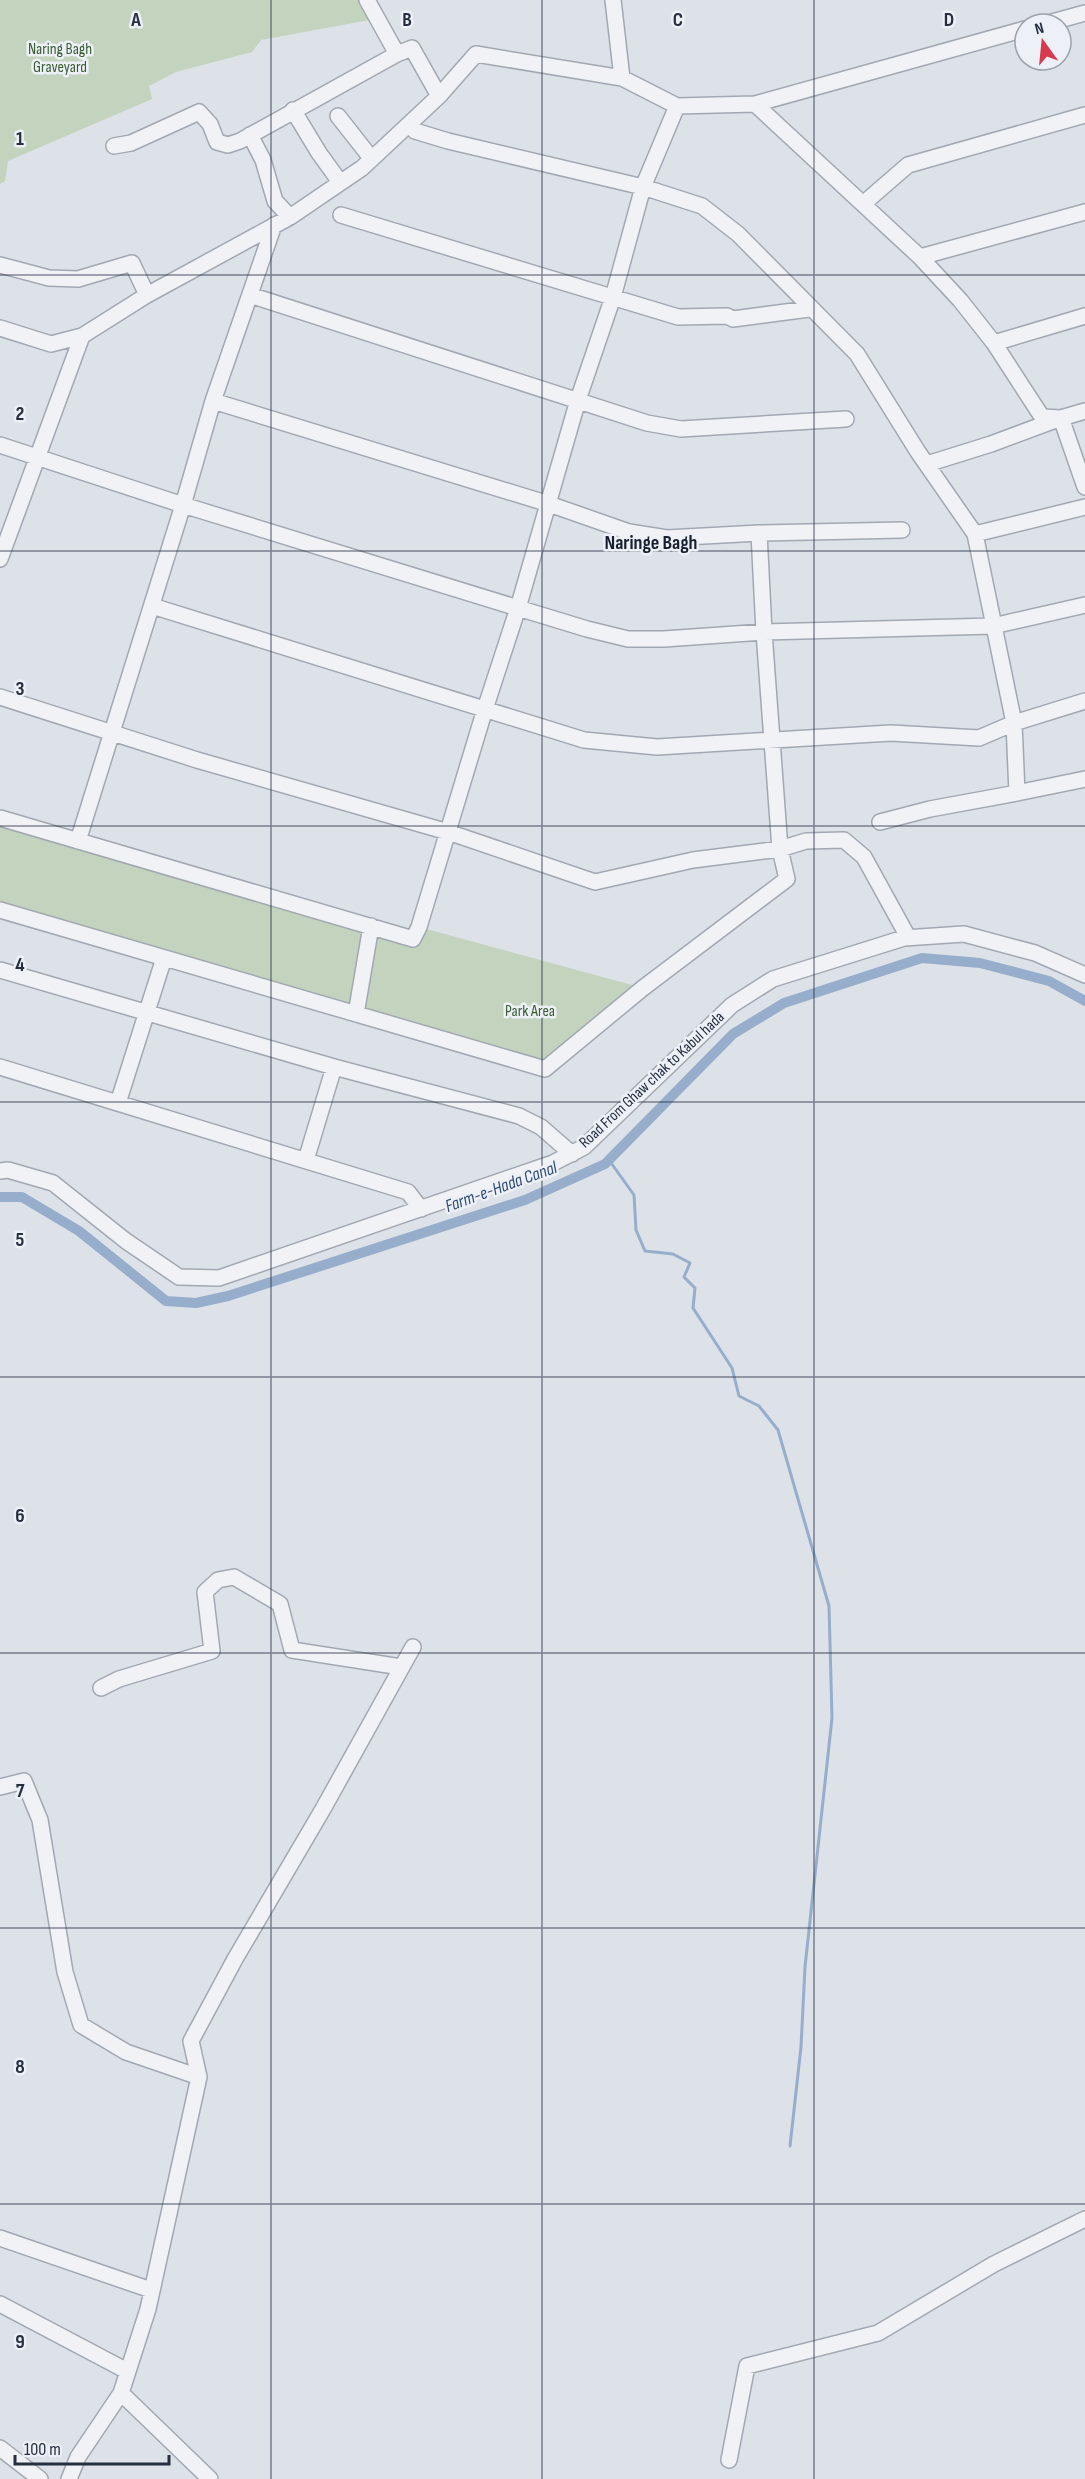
<svg xmlns="http://www.w3.org/2000/svg" width="1085" height="2479" viewBox="0 0 1085 2479" font-family="'Sofia Sans Condensed',sans-serif">
	<rect width="100%" height="100%" fill="#dde1e8"/>
	<!-- green -->
	<path fill="#c3d3be" d="M0 0H358L369 12V20L261 40 252 52 176 72 149 86 152 99 8 161 5 181 0 184Z
		M0 818 412 939 419 927 643 988 545 1069 0 910Z"/>
	<g fill="none" stroke-linecap="round" stroke-linejoin="round">
		<!-- stream -->
		<path stroke="#96aecb" stroke-width="3" d="M609 1160 634 1195 636 1230 645 1251 673 1254 690 1263 684 1277 695 1288 693 1308 732 1368 739 1396 759 1406 778 1430 829 1606 832 1718 805 1967 801 2047 790 2146"/>
		<!-- canal -->
		<path stroke="#96aecb" stroke-width="10" d="M0 1197H22L79 1231 166 1301 196 1303 228 1296 525 1200 605 1164 733 1034 784 1003 922 958 980 963 1049 981 1085 1001"/>
		<!-- minor casing -->
		<g stroke="#a2a8b2" stroke-width="18">
			<path id="minor" d="M367 0 397 54
				M613 0 622 78
				M1045 24 1085 13
				M755 104 920 257 960 300 994 343 1042 417 1061 418 1085 487
				M293 110 319 153 340 182
				M338 116 371 158
				M409 124 415 131 448 141 643 187 702 206 738 234 857 354 918 452 975 534 1014 723 1017 793 930 809 880 822
				M250 135 263 160 275 201 290 217
				M114 146 131 143 199 112 210 124 217 142 228 145 240 141 397 54 412 48 439 96
				M863 204 908 165 1085 115
				M341 215 678 317 727 316 733 319 809 309
				M920 257 1085 212
				M0 265 49 278 78 279 132 263 147 295
				M250 295 647 423 681 429 846 419
				M0 328 51 344 82 336 147 295 290 217 362 168 439 96 476 54 622 78 677 106
				M994 343 1085 316
				M213 401 549 504 629 532 667 538 759 533 902 530
				M0 445 183 505 518 608 587 629 628 639H664L764 632 993 626 1085 605
				M927 464 991 444 1061 418 1085 411
				M975 534 1085 507
				M0 559 82 336
				M152 606 584 740 657 747 891 733 979 738 1014 723 1085 701
				M0 697 197 760 448 832 595 882 693 860 780 849 806 841 844 840 864 857 908 937
				M1017 793 1085 779
				M0 818 413 939 419 927 485 709 518 608 578 400 613 297 643 187 677 106 755 104 1025 29
				M78 841 183 505 213 401 274 225
				M0 910 545 1069 643 988 787 879 780 849 764 632 759 533
				M0 970 334 1067 519 1116 541 1127 572 1154
				M356 1014 371 926
				M0 1067 408 1192 421 1209
				M118 1103 164 958
				M306 1160 334 1067
				M0 1171 8 1170 53 1183 126 1241 179 1277 219 1278 553 1163 584 1147 732 1005 773 979 904 938 964 934 1035 953 1085 975
				M101 1688 119 1679 212 1651 205 1592 218 1580 234 1577 280 1604 292 1650 401 1667
				M0 1787 24 1781 40 1820 65 1972 81 2025 126 2052 199 2077
				M0 2238 151 2290
				M0 2304 127 2371
				M121 2393 210 2479
				M0 2448 40 2479
				M729 2460 747 2366 878 2333 994 2264 1085 2219
				M69 2479 78 2457 121 2393 148 2309 199 2077 191 2041 235 1959 323 1809 413 1647"/>
		</g>
		<!-- minor -->
		<use href="#minor" stroke="#f0f2f6" stroke-width="15"/>
	</g>
	<!-- grid -->
	<path fill="none" stroke="#262f40" stroke-width="1.5" stroke-opacity="0.55" d="M271 0V2479M542 0V2479M814 0V2479M0 275H1085M0 551H1085M0 826H1085M0 1102H1085M0 1377H1085M0 1653H1085M0 1928H1085M0 2204H1085"/>
	<g text-anchor="middle" dominant-baseline="central" stroke-width="5" stroke-linejoin="round" paint-order="stroke">
		<!-- park labels -->
		<g font-size="16" fill="#395c32" stroke="#edf0f6">
			<text x="60" y="49">Naring Bagh<tspan x="60" dy="18">Graveyard</tspan></text>
			<text x="530" y="1011">Park Area</text>
		</g>
		<!-- street labels -->
		<g font-size="16" fill="#262f40" stroke="#edf0f6">
			<text transform="translate(652 1080) rotate(-43)">Road From Ghaw chak to Kabul hada</text>
		</g>
		<!-- water labels -->
		<g font-size="18" font-style="italic" fill="#2e4c76" stroke="#edf0f6">
			<text transform="translate(501 1187) rotate(-20)">Farm-e-Hada Canal</text>
		</g>
		<!-- quarter labels -->
		<g font-size="20" font-weight="bold" fill="#182030" stroke="#edf0f6">
			<text x="651" y="543">Naringe Bagh</text>
		</g>
	</g>
	<g font-size="20" text-anchor="middle" font-weight="bold" fill="#262f40" stroke="#edf0f6" stroke-width="5" stroke-linejoin="round" paint-order="stroke">
		<text x="136" y="26">A</text>
		<text x="407" y="26">B</text>
		<text x="678" y="26">C</text>
		<text x="949" y="26">D</text>
		<text x="20" y="145">1</text>
		<text x="20" y="420">2</text>
		<text x="20" y="695">3</text>
		<text x="20" y="971">4</text>
		<text x="20" y="1246">5</text>
		<text x="20" y="1522">6</text>
		<text x="20" y="1797">7</text>
		<text x="20" y="2073">8</text>
		<text x="20" y="2348">9</text>
	</g>
	<!-- north arrow -->
	<g transform="translate(1043 42) rotate(345)"><circle r="28" fill="#edf0f6" stroke="#9da3ad" stroke-width="1.5"/>
	<path d="M0-4.5L10 22L0 15L-10 22Z" fill="#d63a4d"/>
	<text y="-9" font-size="16" font-weight="bold" text-anchor="middle" fill="#262f40">N</text>
	</g>
	<!-- scale -->
	<path d="M15 2455v9h154v-9" fill="none" stroke="#262f40" stroke-width="3"/>
	<text x="24" y="2455" font-size="18" fill="#262f40" stroke="#edf0f6" stroke-width="4.5" paint-order="stroke">100 m</text>
</svg>
